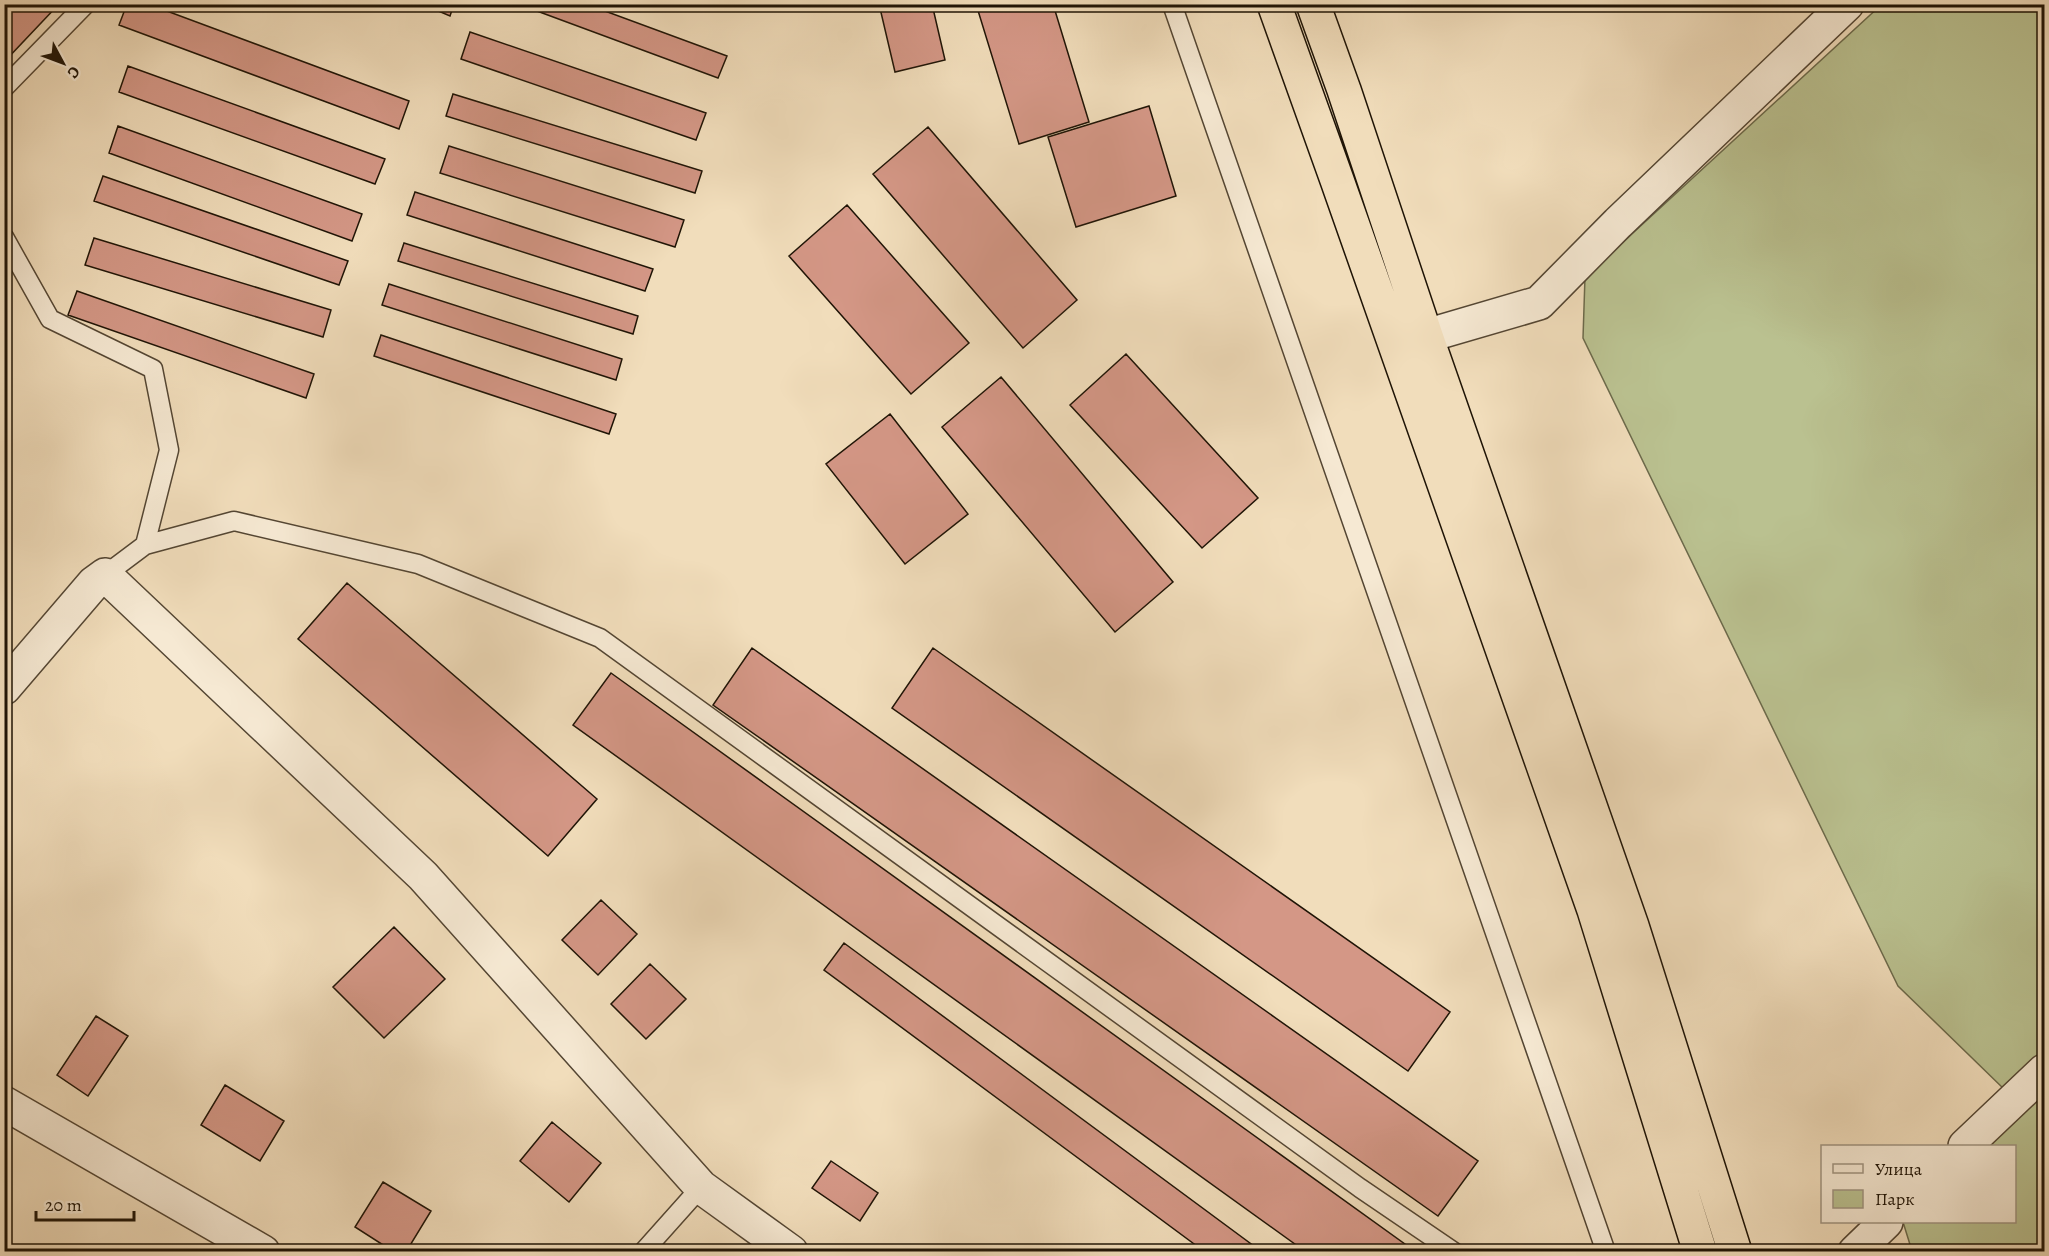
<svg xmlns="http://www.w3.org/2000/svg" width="2049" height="1256" viewBox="0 0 2049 1256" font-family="Alegreya,serif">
	<rect width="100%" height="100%" fill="#f1ddbb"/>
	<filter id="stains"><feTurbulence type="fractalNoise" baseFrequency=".00333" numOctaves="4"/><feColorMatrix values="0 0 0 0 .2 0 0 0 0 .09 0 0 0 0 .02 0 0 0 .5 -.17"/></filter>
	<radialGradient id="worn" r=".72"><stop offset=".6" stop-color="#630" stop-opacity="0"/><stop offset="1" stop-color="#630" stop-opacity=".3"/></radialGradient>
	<!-- green -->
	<path fill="#bac190" stroke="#6c6a4b" stroke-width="1.5" d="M1881 5H2044V1054L2006 1091 1898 986 1583 338 1585 277Z
		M2044 1084V1251H1912L1903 1222H2014V1146H1979Z"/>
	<!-- building -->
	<path fill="#d49786" stroke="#1f1406" stroke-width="1.5" d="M4 4H59L4 62Z
		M127 4H148L409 101 399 129 119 25Z
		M422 4H454L450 16Z
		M518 4H586L727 56 718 78Z
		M879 4H932L945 60 895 72Z
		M976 4H1053L1089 122 1019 144Z
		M470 32 706 113 696 140 461 59Z
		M128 66 385 159 375 184 119 92Z
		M453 94 702 171 695 193 446 116Z
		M1149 106 1176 196 1076 227 1048 137Z
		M118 126 362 214 352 241 109 153Z
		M928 127 1077 300 1023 348 873 174Z
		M449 146 684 220 675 247 440 173Z
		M103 176 348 261 339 285 94 201Z
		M415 192 653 269 645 291 407 215Z
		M847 205 969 343 911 394 789 256Z
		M94 238 331 310 323 337 85 265Z
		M404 243 638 316 633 334 398 261Z
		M389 284 622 359 616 380 382 305Z
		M77 291 314 374 306 398 68 315Z
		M381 335 616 414 609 434 374 356Z
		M1126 354 1258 498 1202 548 1070 405Z
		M1001 377 1173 582 1115 632 942 427Z
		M890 414 968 514 905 564 826 464Z
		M347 583 597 799 548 856 298 639Z
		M752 648 1478 1161 1438 1216 713 705Z
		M933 648 1450 1012 1408 1071 892 708Z
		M611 673 1416 1252H1306L573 725Z
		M601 900 637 934 598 975 562 940Z
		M394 927 445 979 384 1038 333 987Z
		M844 943 1262 1252H1205L824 970Z
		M650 964 686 999 646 1039 611 1004Z
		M96 1016 128 1036 88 1096 57 1075Z
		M225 1085 284 1121 260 1161 201 1125Z
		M552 1122 601 1163 569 1202 520 1161Z
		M831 1161 878 1193 860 1221 812 1188Z
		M383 1182 431 1211 406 1252H394L355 1227Z"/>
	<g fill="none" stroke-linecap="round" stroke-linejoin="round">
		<!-- service casing -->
		<g stroke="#544633" stroke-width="21">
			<path id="service" d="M1172 4C1315 421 1465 835 1606 1252
				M4 88 86 4
				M4 237 50 319 153 369 169 450 145 545
				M105 575 145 545 234 521 418 564 600 638 1360 1188 1454 1252
				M643 1252 701 1187"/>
		</g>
		<!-- minor casing -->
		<g stroke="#544633" stroke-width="36">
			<path id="minor" d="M1426 336 1539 303 1618 223 1847 4
				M4 688 94 583 105 575 423 876 701 1187 791 1252
				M1965 1146 2044 1071
				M1855 1252 1886 1222"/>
		</g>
		<!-- tertiary casing -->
		<g stroke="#544633" stroke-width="36">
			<path id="tertiary" d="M4 1103 263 1252"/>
		</g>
		<!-- trunk casing -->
		<g stroke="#1f1406" stroke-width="36">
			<path id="trunk" d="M1274 4 1337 180 1594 910 1700 1252
				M1313 4 1344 90 1426 336 1632 926 1735 1252"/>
		</g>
		<!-- service -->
		<use href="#service" stroke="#f6e9d3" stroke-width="18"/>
		<!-- minor -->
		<use href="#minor" stroke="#f6e9d3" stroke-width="33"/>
		<!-- tertiary -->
		<use href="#tertiary" stroke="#f6e9d3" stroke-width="33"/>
		<!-- trunk -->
		<use href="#trunk" stroke="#f1ddbb" stroke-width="33"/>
	</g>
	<!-- margin -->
	<rect width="2049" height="1256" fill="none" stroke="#f1ddbb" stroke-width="24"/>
	<rect x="6" y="6" width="2037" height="1244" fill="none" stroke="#1f1406" stroke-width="3"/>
	<rect x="12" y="12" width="2025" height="1232" fill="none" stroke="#1f1406" stroke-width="1.5"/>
	<!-- legend -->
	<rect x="1821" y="1145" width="195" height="78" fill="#f6e9d3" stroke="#a09481" stroke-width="1.5"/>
	<rect x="1833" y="1164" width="30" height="9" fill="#f6e9d3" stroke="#a09481" stroke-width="1.5"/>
	<text x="1875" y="1175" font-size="18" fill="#1f1406">Улица</text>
	<rect x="1833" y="1190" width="30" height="18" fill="#bac190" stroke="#a09481" stroke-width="1.5"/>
	<text x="1875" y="1205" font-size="18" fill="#1f1406">Парк</text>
	<!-- north arrow -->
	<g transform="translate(63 63) rotate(131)" stroke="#f6e9d3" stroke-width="4.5" paint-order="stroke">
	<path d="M0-4.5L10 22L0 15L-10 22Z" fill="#1f1406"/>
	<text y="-9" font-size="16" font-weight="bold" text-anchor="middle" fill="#1f1406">С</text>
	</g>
	<!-- scale -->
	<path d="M36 1211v9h98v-9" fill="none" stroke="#1f1406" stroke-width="3"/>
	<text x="45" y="1211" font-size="18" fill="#1f1406" stroke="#f6e9d3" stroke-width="4.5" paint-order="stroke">20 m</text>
	<rect width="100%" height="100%" filter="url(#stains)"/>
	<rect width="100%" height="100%" fill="url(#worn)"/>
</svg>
